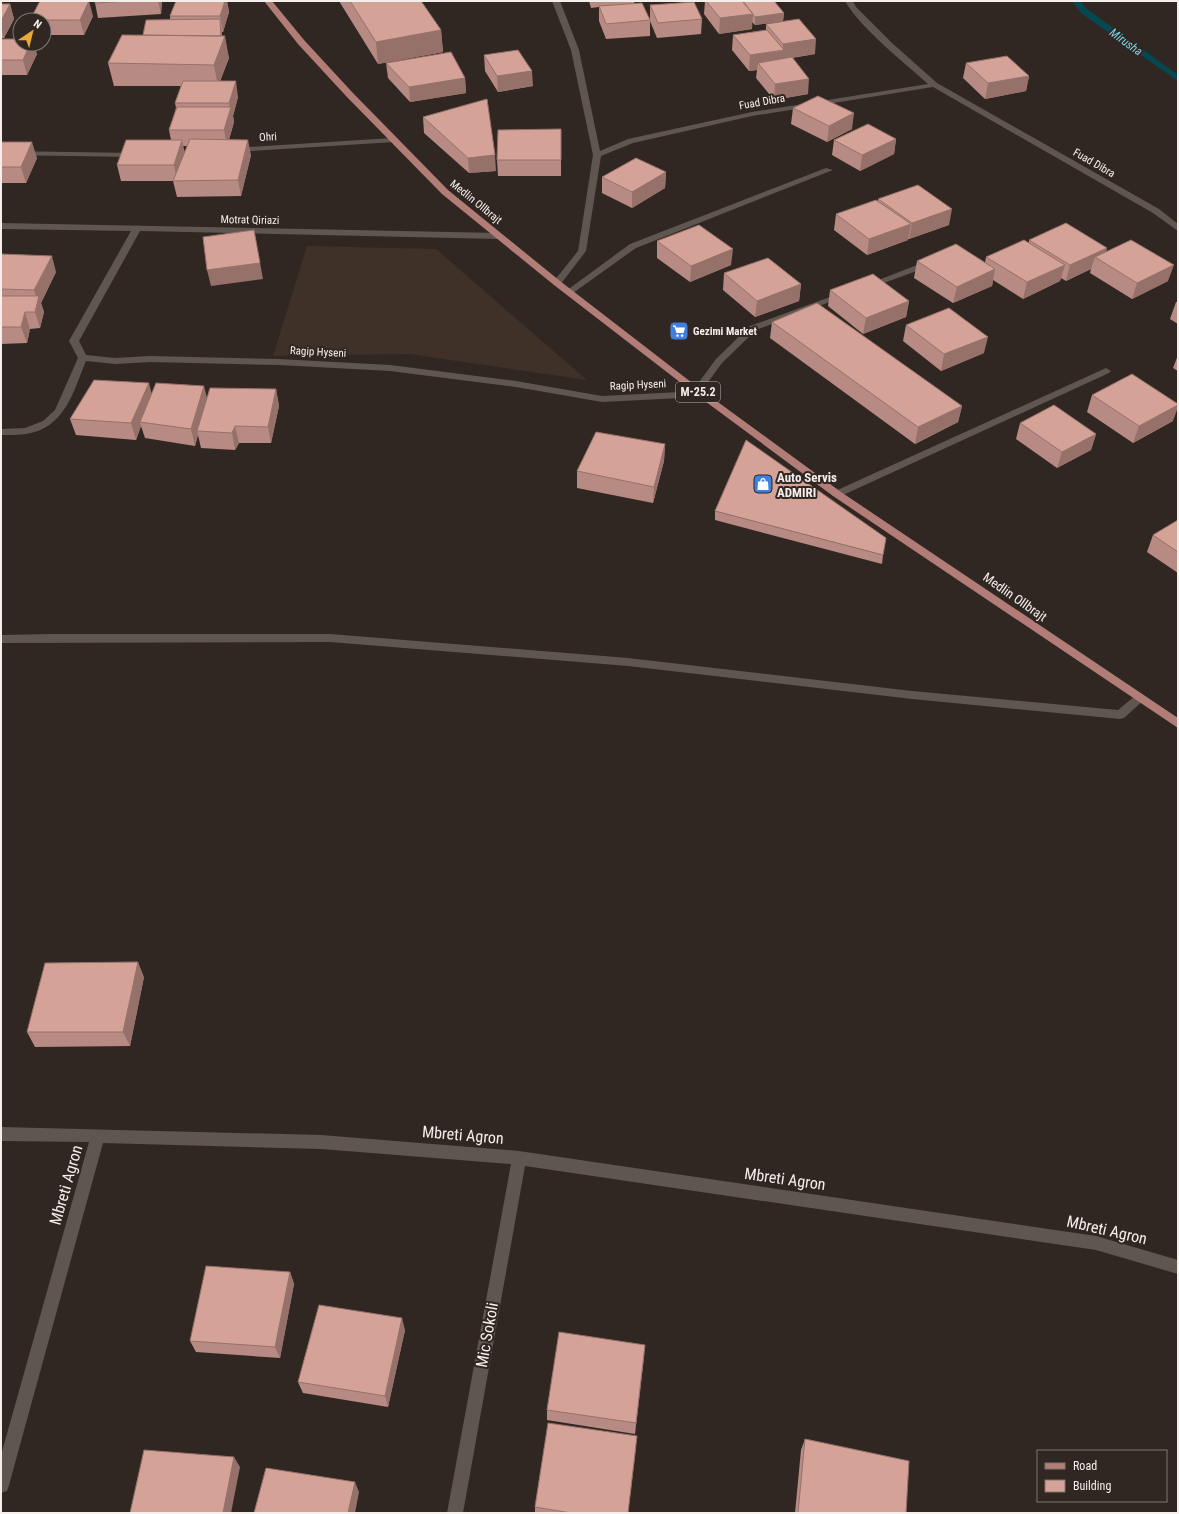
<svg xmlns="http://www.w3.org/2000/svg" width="1179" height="1514" viewBox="0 0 1179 1514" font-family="'Roboto Condensed',sans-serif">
	<rect width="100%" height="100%" fill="#312722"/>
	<!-- built -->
	<path fill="#3f3028" d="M307 246 436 249 587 380 409 354 273 356Z"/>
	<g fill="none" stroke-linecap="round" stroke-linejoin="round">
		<!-- stream -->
		<path fill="#054853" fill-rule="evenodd" d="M1072 1H1080L1087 9 1178 75V81L1081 13Z"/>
		<!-- street -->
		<path fill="#605650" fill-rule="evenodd" d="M552 1H560L579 50 600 151 628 139 752 112 928 84C904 62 861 29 845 1H853L856 7 892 43 937 83 1159 209 1178 224V231L1153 213 933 87 752 116 633 143 601 156 586 251 560 285H554V281L578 251 593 155 571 50Z
			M392 138 396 140 395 142 234 152 230 150 234 148Z
			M1 151 138 153 142 155 138 157 1 155Z
			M826 168 833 170 636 248 573 293H567L566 291 630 244Z
			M1 223 499 233 503 236 499 239 140 231 79 341 86 355 115 358 150 356 279 359 390 365 516 381 602 396 681 392 694 389 716 359 750 326 841 293H847L848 295 756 330 722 363 700 393 681 398 602 402 516 387 390 371 279 365 150 362 115 364 86 361C73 392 65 428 26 434 18 435 9 435 1 435V429L25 428 43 421 55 410 78 358 69 341 131 231 1 229Z
			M930 260 933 261V265L870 288H864L863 286Z
			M1106 368 1111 371 1109 373 841 496H833L832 494 833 492Z
			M53 634H330L628 658 912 691 1118 710 1135 696H1143L1145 699 1124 718 1120 719 912 699 628 666 330 642 1 643V635Z
			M1 1127 321 1135 519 1151 1096 1236 1178 1260V1274L1096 1250 525 1166 463 1513H447L511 1164 321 1149 103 1143 9 1485 7 1491 1 1493V1455L89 1142 1 1141Z"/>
		<!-- primary -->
		<path fill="#b17d76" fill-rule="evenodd" d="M264 1H272L304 40 352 92 448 190 560 281 700 389 841 492 1178 718V728L833 496 694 393 554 285 442 194 346 96 298 44Z"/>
	</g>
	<!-- wall -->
	<path fill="#b78b83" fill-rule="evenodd" d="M95 1H162L161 14 98 18 95 3Z
		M176 1H227L229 12 223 32H222V36L229 58 220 81 238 97 233 116 234 122 229 140 251 155 241 196 177 197 173 181H121L117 165 171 140 169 130 176 108 175 103 181 86H114L108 63 143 35 170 20V16ZM183 146H187L185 153Z
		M339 1H421L441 30 443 52 378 64Z
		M589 1H635L634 3 650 19V5L702 19 701 34 657 38 650 21V36L606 39 599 21V7L591 8Z
		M705 1H742L784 13 783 21 755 25 752 22V29L719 34 704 14Z
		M1 4H10L14 19 4 38H1Z
		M93 16 84 35H44V20Z
		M766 24 815 54 792 58 808 94 774 100 756 78 757 70 749 71 732 50 733 35 766 30Z
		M1 39 37 54 27 75H1Z
		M484 55 533 86 498 92 485 71Z
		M386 63 465 78 466 93 410 102 388 78Z
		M966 63 1029 76 1026 91 985 99 963 78Z
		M793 108 852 129 827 142 791 124Z
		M423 117 496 171 469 173 424 133Z
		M561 129V176H498L497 160Z
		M896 139 894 154 860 171 832 155 834 140Z
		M1 142 37 158 26 183H1Z
		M666 172 665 188 632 208 602 193V177Z
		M878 199 949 225 909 239H908V240L867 255 834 230 836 214 878 201Z
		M1029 240 1107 248 1106 251 1168 281 1132 299 1090 273 1091 269 1066 281 1061 278 1060 281 1023 299 993 280 992 286 953 303 914 278 917 261 985 263 986 257 1029 243Z
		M657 241 731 265 690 282 657 258Z
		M1 254 56 272 41 303 44 312 40 328 30 329 27 343 1 344Z
		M724 273 801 284 799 301 755 317 723 290Z
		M830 290 909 301 906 317 863 334 828 306Z
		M1176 302H1178V324L1170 319Z
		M772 322 962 406 958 422 915 444 770 338Z
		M906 325 984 353 941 371 903 341Z
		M1178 355V371L1173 368Z
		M276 389 279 406 271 443H239L235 450 201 448 198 435 195 446 145 438 141 426 136 440 76 435 70 419 152 394 207 397Z
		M1092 395 1173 421 1133 443 1087 412Z
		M1020 423 1096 434 1091 450 1057 468 1016 439Z
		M665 444 664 461 653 503 577 488V471Z
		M715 511 883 555 882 564 715 520Z
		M1178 520V573L1147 552 1153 535Z
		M144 977 130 1046 35 1047 27 1032Z
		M290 1272 294 1284 280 1358 196 1352 190 1341Z
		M405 1330 388 1407 303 1393 298 1382Z
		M644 1356 635 1434 547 1420V1410Z
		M805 1439 906 1513H795L801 1450Z
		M636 1447 628 1513H535V1507Z"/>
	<!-- shaded-wall -->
	<path fill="#95716a" d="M89 1 93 16 84 35 80 20Z
		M158 1H162L161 14Z
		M225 1H227L229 12 223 32 220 16Z
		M10 4 14 19 4 38 1 27V21Z
		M784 13 783 21 755 25V17Z
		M753 14 752 29 719 34 720 18Z
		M220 19 222 35 223 41 225 36 229 58 218 87 214 65 221 36Z
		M441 30 443 52 378 64 376 42Z
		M816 39 815 54 758 63 757 70 749 71 750 55 783 51V44Z
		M30 44H34L37 54 27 75 23 60Z
		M532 71 533 86 498 92 497 76Z
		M1029 76 1026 91 985 99 988 83Z
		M465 78 466 93 410 102 409 87Z
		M809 79 808 94 774 100 775 84Z
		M236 81 238 97 233 116 234 122 227 146 224 130 230 109 229 103Z
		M854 113 852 129 827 142 829 126Z
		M896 139 894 154 860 171 862 155Z
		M182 140 185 156 177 181 174 165Z
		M248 140 251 155 241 196 238 180Z
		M32 142 37 158 26 183 21 167Z
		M495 155 496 171 469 173 468 158Z
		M666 172 665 188 632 208V192Z
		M952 209 949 225 909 239 912 223Z
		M911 224 908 240 867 255 869 239Z
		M254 230 263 279 211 286 207 270Z
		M1107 248 1103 262 1095 257 1091 269 1066 281 1070 265Z
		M733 249 731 265 690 282 691 266Z
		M52 256 56 272 41 303 44 312 40 328 35 312 37 301 34 290Z
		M1065 265 1060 281 1023 299 1027 282Z
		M1174 265 1168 281 1132 299 1137 283Z
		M995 269 992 286 953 303 957 287Z
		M801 284 799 301 755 317 757 301Z
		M909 301 906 317 863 334 866 318Z
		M25 312 30 329 27 343 21 327Z
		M988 337 984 353 941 371 944 354Z
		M149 383 153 399 140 422 141 426 136 440 131 423Z
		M204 386 208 402 197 431 198 435 195 446 191 429Z
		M276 389 279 406 271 443 268 427Z
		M1178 405V407L1173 421 1133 443 1139 426Z
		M962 406 958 422 915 444 918 427Z
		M235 426 239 443 235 450 232 433Z
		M1096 434 1091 450 1057 468 1062 452Z
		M665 444 664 461 653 503 654 487Z
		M138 962 144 977 130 1046 123 1032Z
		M290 1272 294 1284 280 1358 275 1347Z
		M402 1318 405 1330 388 1407 385 1396Z
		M645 1345 644 1356 635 1434 636 1423Z
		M234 1457 240 1467 231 1513H223Z
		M355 1482 359 1492 355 1513H348Z"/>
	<!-- building -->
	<path fill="#d5a298" stroke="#95716a" d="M40 1H89L80 20H30Z
		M95 1H128L95 3Z
		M176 1H225L220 16H170Z
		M350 1H421L441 30 376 42Z
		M706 1H742L753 14 720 18Z
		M743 1H774L784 13 755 17Z
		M694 2 702 19 658 23 650 5Z
		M642 3 650 20 606 24 599 6Z
		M1 4H10L1 21Z
		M220 19 221 36 143 35 146 20Z
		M799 19 816 39 783 44 766 24Z
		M767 30 784 50 750 55 733 35Z
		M122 35 225 36 214 65 108 63Z
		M1 39H20V44H30L23 60H1Z
		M518 50 532 71 497 76 484 55Z
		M451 52 465 78 409 87 386 63Z
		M1007 56 1029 76 988 83 966 63Z
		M792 57 809 79 775 84 758 63Z
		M183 81H236L229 103H175Z
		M818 96 854 113 829 126 793 108Z
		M487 99 495 155 468 158 423 117Z
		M177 107H231L224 130H169Z
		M868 124 896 139 862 155 834 140Z
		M561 129V160H497L498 130Z
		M190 139 248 140 238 180 173 181Z
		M126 140H182L174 165H117Z
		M1 142H32L21 167H1Z
		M636 158 666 172 632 192 602 177Z
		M918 185 952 209 912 223 878 199Z
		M876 200 911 224 869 239 836 214Z
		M1066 223 1107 248 1070 265 1029 240Z
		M699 225 733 249 691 266 657 241Z
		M254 230 260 263 207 270 203 237Z
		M1024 240 1065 265 1027 282 986 257Z
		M1131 240 1174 265 1137 283 1095 257Z
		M956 244 995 269 957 287 917 261Z
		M1 254 52 256 34 290 1 289Z
		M768 258 801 284 757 301 724 273Z
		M873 274 909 301 866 318 830 290Z
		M1 296H39L35 312H25L21 327H1Z
		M817 303 962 406 918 427 772 322Z
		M949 308 988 337 944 354 906 325Z
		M1132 374 1178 404V405L1139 426 1092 395Z
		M94 380 149 383 131 423 70 419Z
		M156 383 204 386 191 429 140 422Z
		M210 388 276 389 268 427 235 426 232 433 197 431Z
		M1054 405 1096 434 1062 452 1020 423Z
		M596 432 665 444 654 487 577 471Z
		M746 440 886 538 883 555 715 511Z
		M1178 520V552L1153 535Z
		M138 962 123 1032H27L45 963Z
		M206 1266 290 1272 275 1347 190 1341Z
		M319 1305 402 1318 385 1396 298 1382Z
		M559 1332 645 1345 636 1423 547 1410Z
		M548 1423 637 1436 628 1513H571L535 1507Z
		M805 1439 909 1461 906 1513H798Z
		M144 1450 234 1457 223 1513H130Z
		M266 1468 355 1482 348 1513H254Z"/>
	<!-- icons -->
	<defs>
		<g id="supermarket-square" transform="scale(1)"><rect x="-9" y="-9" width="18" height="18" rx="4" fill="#3f7fe0" stroke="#312722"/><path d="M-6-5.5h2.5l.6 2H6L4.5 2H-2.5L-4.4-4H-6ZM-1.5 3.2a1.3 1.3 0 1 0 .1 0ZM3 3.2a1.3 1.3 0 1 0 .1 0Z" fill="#fff"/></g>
		<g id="shop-square" transform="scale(1)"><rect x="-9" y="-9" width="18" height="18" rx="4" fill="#3f7fe0" stroke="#312722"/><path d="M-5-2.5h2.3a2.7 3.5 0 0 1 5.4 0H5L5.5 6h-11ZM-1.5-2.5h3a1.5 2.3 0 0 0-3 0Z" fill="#fff"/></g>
	</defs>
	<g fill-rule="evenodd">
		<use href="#supermarket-square" x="679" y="331"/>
		<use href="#shop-square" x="763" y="484"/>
	</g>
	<g text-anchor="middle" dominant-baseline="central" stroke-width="4" stroke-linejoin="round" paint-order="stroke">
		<!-- far-street labels -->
		<g font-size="11" fill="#f5efeb" stroke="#312722">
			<text transform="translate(762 102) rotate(-10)">Fuad Dibra</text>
			<text transform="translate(268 137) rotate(-3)">Ohri</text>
			<text transform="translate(1094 163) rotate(30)">Fuad Dibra</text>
			<text transform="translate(476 202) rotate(39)">Medlin Ollbrajt</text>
			<text transform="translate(250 220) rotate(1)">Motrat Qiriazi</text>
			<text transform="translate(318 352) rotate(3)">Ragip Hyseni</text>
			<text transform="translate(638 385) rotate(-3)">Ragip Hyseni</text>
		</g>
		<!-- far-poi labels -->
		<g font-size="11" font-weight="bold" fill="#f5efeb" stroke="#312722" text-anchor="start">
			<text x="693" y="331">Gezimi Market</text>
		</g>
		<!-- far-water labels -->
		<g font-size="12" font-style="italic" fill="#78d5e7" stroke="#312722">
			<text transform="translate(1126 42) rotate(36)">Mirusha</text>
		</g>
		<!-- shield labels -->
		<rect fill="#312722" stroke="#bab3af" stroke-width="1" x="676" y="382" width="44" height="20" rx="3"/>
		<g font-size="12" font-weight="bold" fill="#f5efeb">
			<text x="698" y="392">M-25.2</text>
		</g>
		<!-- poi labels -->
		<g font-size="13" font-weight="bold" fill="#f5efeb" stroke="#312722" text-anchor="start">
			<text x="777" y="477">Auto Servis<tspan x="777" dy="15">ADMIRI</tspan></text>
		</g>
		<!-- street labels -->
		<g font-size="13" fill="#f5efeb" stroke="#312722">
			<text transform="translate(1015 597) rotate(35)">Medlin Ollbrajt</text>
		</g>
		<!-- near-street labels -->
		<g font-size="16" fill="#f5efeb" stroke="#312722">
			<text transform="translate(463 1135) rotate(5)">Mbreti Agron</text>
			<text transform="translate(785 1179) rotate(8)">Mbreti Agron</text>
			<text transform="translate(66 1185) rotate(-74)">Mbreti Agron</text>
			<text transform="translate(1107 1230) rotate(13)">Mbreti Agron</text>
			<text transform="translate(487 1335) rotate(-80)">Mic Sokoli</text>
		</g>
	</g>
	<!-- border -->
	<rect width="1179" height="1514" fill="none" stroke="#f5efeb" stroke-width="4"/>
	<!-- legend -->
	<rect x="1037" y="1450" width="130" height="52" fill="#312722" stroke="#7f7772"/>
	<rect x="1045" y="1463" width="20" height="6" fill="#b17d76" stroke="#7f7772"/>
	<text x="1073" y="1470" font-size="12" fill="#f5efeb">Road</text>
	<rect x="1045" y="1480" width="20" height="12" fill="#d5a298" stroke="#7f7772"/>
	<text x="1073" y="1490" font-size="12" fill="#f5efeb">Building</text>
	<!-- north arrow -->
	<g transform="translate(32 32) rotate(35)"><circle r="19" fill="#312722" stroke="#7f7772"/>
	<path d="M0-3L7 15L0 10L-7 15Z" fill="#eaaa39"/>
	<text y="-6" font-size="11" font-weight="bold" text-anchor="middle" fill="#f5efeb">N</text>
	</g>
</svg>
